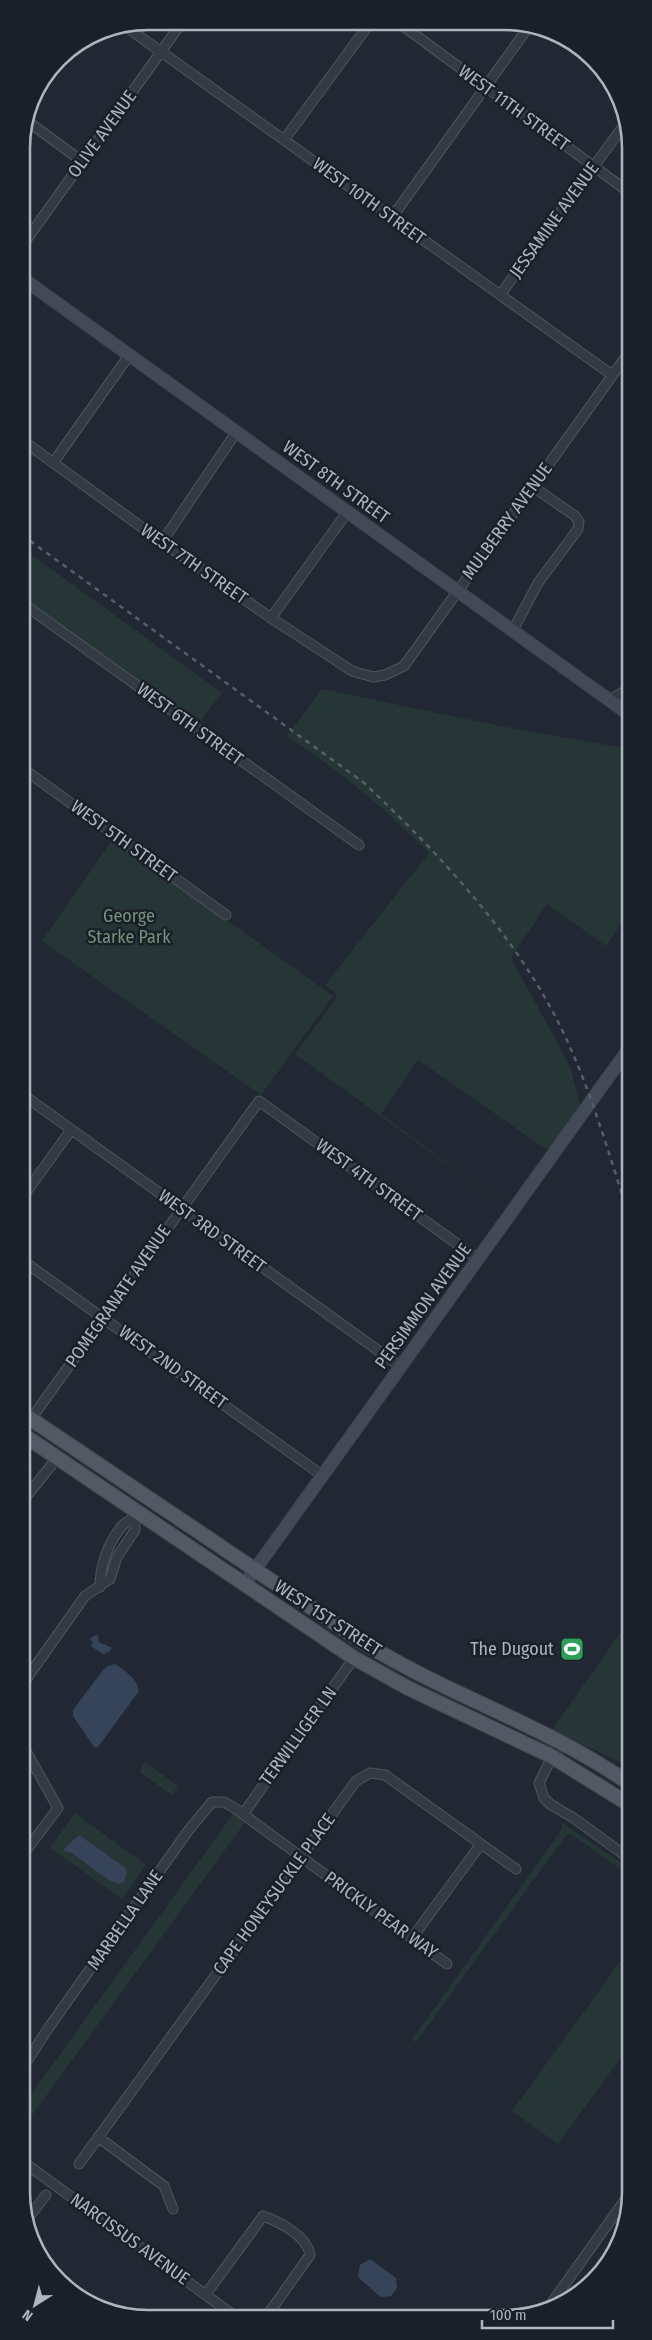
<svg xmlns="http://www.w3.org/2000/svg" width="652" height="2340" viewBox="0 0 652 2340" font-family="'Fira Sans Condensed',sans-serif">
	<rect width="100%" height="100%" fill="#212833"/>
	<!-- green -->
	<path fill="#263636" d="M22 548 222 693 198 724 22 597Z
		M322 689 500 726 630 749V911L606 946 547 904 511 958 570 1066 581 1109 550 1152 418 1060 381 1114 509 1209 295 1054 337 997 336 993 325 985 429 853C386 809 338 770 287 736Z
		M113 839 333 996 261 1095 42 941Z
		M630 1619V1770L620 1762 552 1730Z
		M145 1762 178 1786 172 1795 139 1772Z
		M278 1777 22 2129V2107L233 1814 243 1821Z
		M75 1813 146 1865 122 1899 50 1848Z
		M562 1823 626 1866 623 1871 571 1834H567L416 2042 411 2039 414 2037 562 1829Z
		M630 1948V2045L558 2144 512 2111Z"/>
	<!-- water -->
	<path fill="#364459" d="M25 1465 32 1470 25 1476 26 1487H23L22 1466Z
		M98 1635 99 1642 112 1648 108 1653 106 1652 104 1655 91 1646 93 1642 90 1640 93 1636Z
		M115 1664C124 1670 138 1679 139 1691L98 1747H94L73 1716V1710L103 1670 108 1666Z
		M79 1835 124 1867 127 1871 124 1882 120 1884 110 1881 72 1853 65 1851 64 1849Z
		M370 2259 396 2278 397 2288 391 2296 382 2297 378 2295 358 2277 360 2265Z"/>
	<g fill="none" stroke-linecap="round" stroke-linejoin="round">
		<!-- street casing -->
		<g stroke="#4f555f" stroke-width="11">
			<path id="street" d="M399 23 630 193
				M125 26 612 375
				M26 120 83 162
				M284 140 370 23
				M390 215 398 209 530 25
				M22 246 183 21
				M500 295 627 121
				M22 440 162 542 271 618 352 671 373 677 385 675 404 666 630 351
				M53 463 130 354
				M162 542 237 431
				M22 603 359 845
				M271 618 348 511
				M513 630 538 583 578 529 579 522 575 516 532 486
				M611 699 630 688
				M22 768 226 915
				M22 1094 401 1367
				M22 1198 71 1130
				M22 1260 323 1476
				M31 1419 259 1101 478 1259
				M22 1502 57 1458
				M100 1587C100 1566 108 1542 123 1525 127 1520 134 1520 138 1514
				M22 1685 85 1596 110 1579 117 1557 135 1530V1518
				M560 1741 539 1783 544 1798 550 1804 575 1819 630 1859
				M22 1744 58 1808 22 1856
				M243 1814 354 1658
				M412 1938 481 1844
				M22 2069 47 2030 188 1831 212 1802H224L236 1809 447 1964
				M98 2137 164 2186 173 2209
				M22 2161 236 2317
				M79 2164 356 1781 370 1773 385 1775 516 1869
				M26 2221 46 2195
				M206 2294 263 2216C280 2222 307 2236 310 2255L266 2317
				M548 2308 630 2193"/>
		</g>
		<!-- secondary casing -->
		<g stroke="#3e434e" stroke-width="14">
			<path id="secondary" d="M22 278 630 715
				M244 1585 630 1047"/>
		</g>
		<!-- primary casing -->
		<g stroke="#3e434e" stroke-width="16">
			<path id="primary" d="M22 1413 364 1643C450 1696 547 1726 630 1784
				M22 1434 354 1658 408 1688 551 1756 630 1805"/>
		</g>
		<!-- street -->
		<use href="#street" stroke="#343a44" stroke-width="9"/>
		<!-- secondary -->
		<use href="#secondary" stroke="#434a57" stroke-width="12"/>
		<!-- primary -->
		<use href="#primary" stroke="#525964" stroke-width="14"/>
		<!-- rail -->
		<path stroke="#565e6b" stroke-width="2.5" stroke-dasharray="5 5" stroke-linecap="butt" d="M22 535 363 782C445 859 529 949 573 1054 596 1107 612 1164 630 1219"/>
	</g>
	<!-- icons -->
	<defs>
		<g id="stadium-square" transform="scale(1.25)"><rect x="-9" y="-9" width="18" height="18" rx="4" fill="#2e9e5b" stroke="#1a2028"/><path d="M0-5a6.5 5 0 1 0 0 10a6.5 5 0 1 0 0-10ZM-3.5-1.8h7v3.6h-7Z" fill="#fff"/></g>
	</defs>
	<g fill-rule="evenodd">
		<use href="#stadium-square" x="572" y="1649"/>
	</g>
	<g text-anchor="middle" dominant-baseline="central" stroke-width="5" stroke-linejoin="round" paint-order="stroke">
		<!-- street labels -->
		<g font-size="18" fill="#aeb5c1" stroke="#1a2028">
			<text transform="translate(514 108) rotate(36)">WEST 11TH STREET</text>
			<text transform="translate(102 134) rotate(-54)">OLIVE AVENUE</text>
			<text transform="translate(369 201) rotate(36)">WEST 10TH STREET</text>
			<text transform="translate(554 220) rotate(-54)">JESSAMINE AVENUE</text>
			<text transform="translate(336 482) rotate(36)">WEST 8TH STREET</text>
			<text transform="translate(507 521) rotate(-54)">MULBERRY AVENUE</text>
			<text transform="translate(194 564) rotate(35)">WEST 7TH STREET</text>
			<text transform="translate(190 724) rotate(36)">WEST 6TH STREET</text>
			<text transform="translate(124 841) rotate(36)">WEST 5TH STREET</text>
			<text transform="translate(369 1180) rotate(36)">WEST 4TH STREET</text>
			<text transform="translate(212 1231) rotate(36)">WEST 3RD STREET</text>
			<text transform="translate(118 1296) rotate(-55)">POMEGRANATE AVENUE</text>
			<text transform="translate(423 1306) rotate(-54)">PERSIMMON AVENUE</text>
			<text transform="translate(173 1367) rotate(36)">WEST 2ND STREET</text>
			<text transform="translate(328 1618) rotate(33)">WEST 1ST STREET</text>
			<text transform="translate(298 1736) rotate(-54)">TERWILLIGER LN</text>
			<text transform="translate(274 1894) rotate(-54)">CAPE HONEYSUCKLE PLACE</text>
			<text transform="translate(381 1915) rotate(36)">PRICKLY PEAR WAY</text>
			<text transform="translate(125 1920) rotate(-55)">MARBELLA LANE</text>
			<text transform="translate(130 2239) rotate(36)">NARCISSUS AVENUE</text>
		</g>
		<!-- park labels -->
		<g font-size="18" fill="#709479" stroke="#1a2028">
			<text x="129" y="916">George<tspan x="129" dy="21">Starke Park</tspan></text>
		</g>
		<!-- poi labels -->
		<g font-size="18" fill="#aeb5c1" stroke="#1a2028" text-anchor="end">
			<text x="554" y="1649">The Dugout</text>
		</g>
	</g>
	<!-- crop -->
	<path d="M0 0H652V2340H0ZM148 30H504A118 118 0 0 1 622 148V2192A118 118 0 0 1 504 2310H148A118 118 0 0 1 30 2192V148A118 118 0 0 1 148 30Z" fill="#1a2028" fill-rule="evenodd"/>
	<path fill="none" stroke="#aeb5c1" stroke-width="2.5" d="M148 30H504A118 118 0 0 1 622 148V2192A118 118 0 0 1 504 2310H148A118 118 0 0 1 30 2192V148A118 118 0 0 1 148 30Z"/>
	<!-- north arrow -->
	<g transform="translate(35 2305) rotate(216)" stroke="#1a2028" stroke-width="4" paint-order="stroke">
	<path d="M0-4L9 19L0 12L-9 19Z" fill="#aeb5c1"/>
	<text y="-8" font-size="14" font-weight="bold" text-anchor="middle" fill="#aeb5c1">N</text>
	</g>
	<!-- scale -->
	<path d="M482 2320v8h131v-8" fill="none" stroke="#aeb5c1" stroke-width="2.5"/>
	<text x="490" y="2320" font-size="15" fill="#aeb5c1" stroke="#1a2028" stroke-width="4" paint-order="stroke">100 m</text>
</svg>
